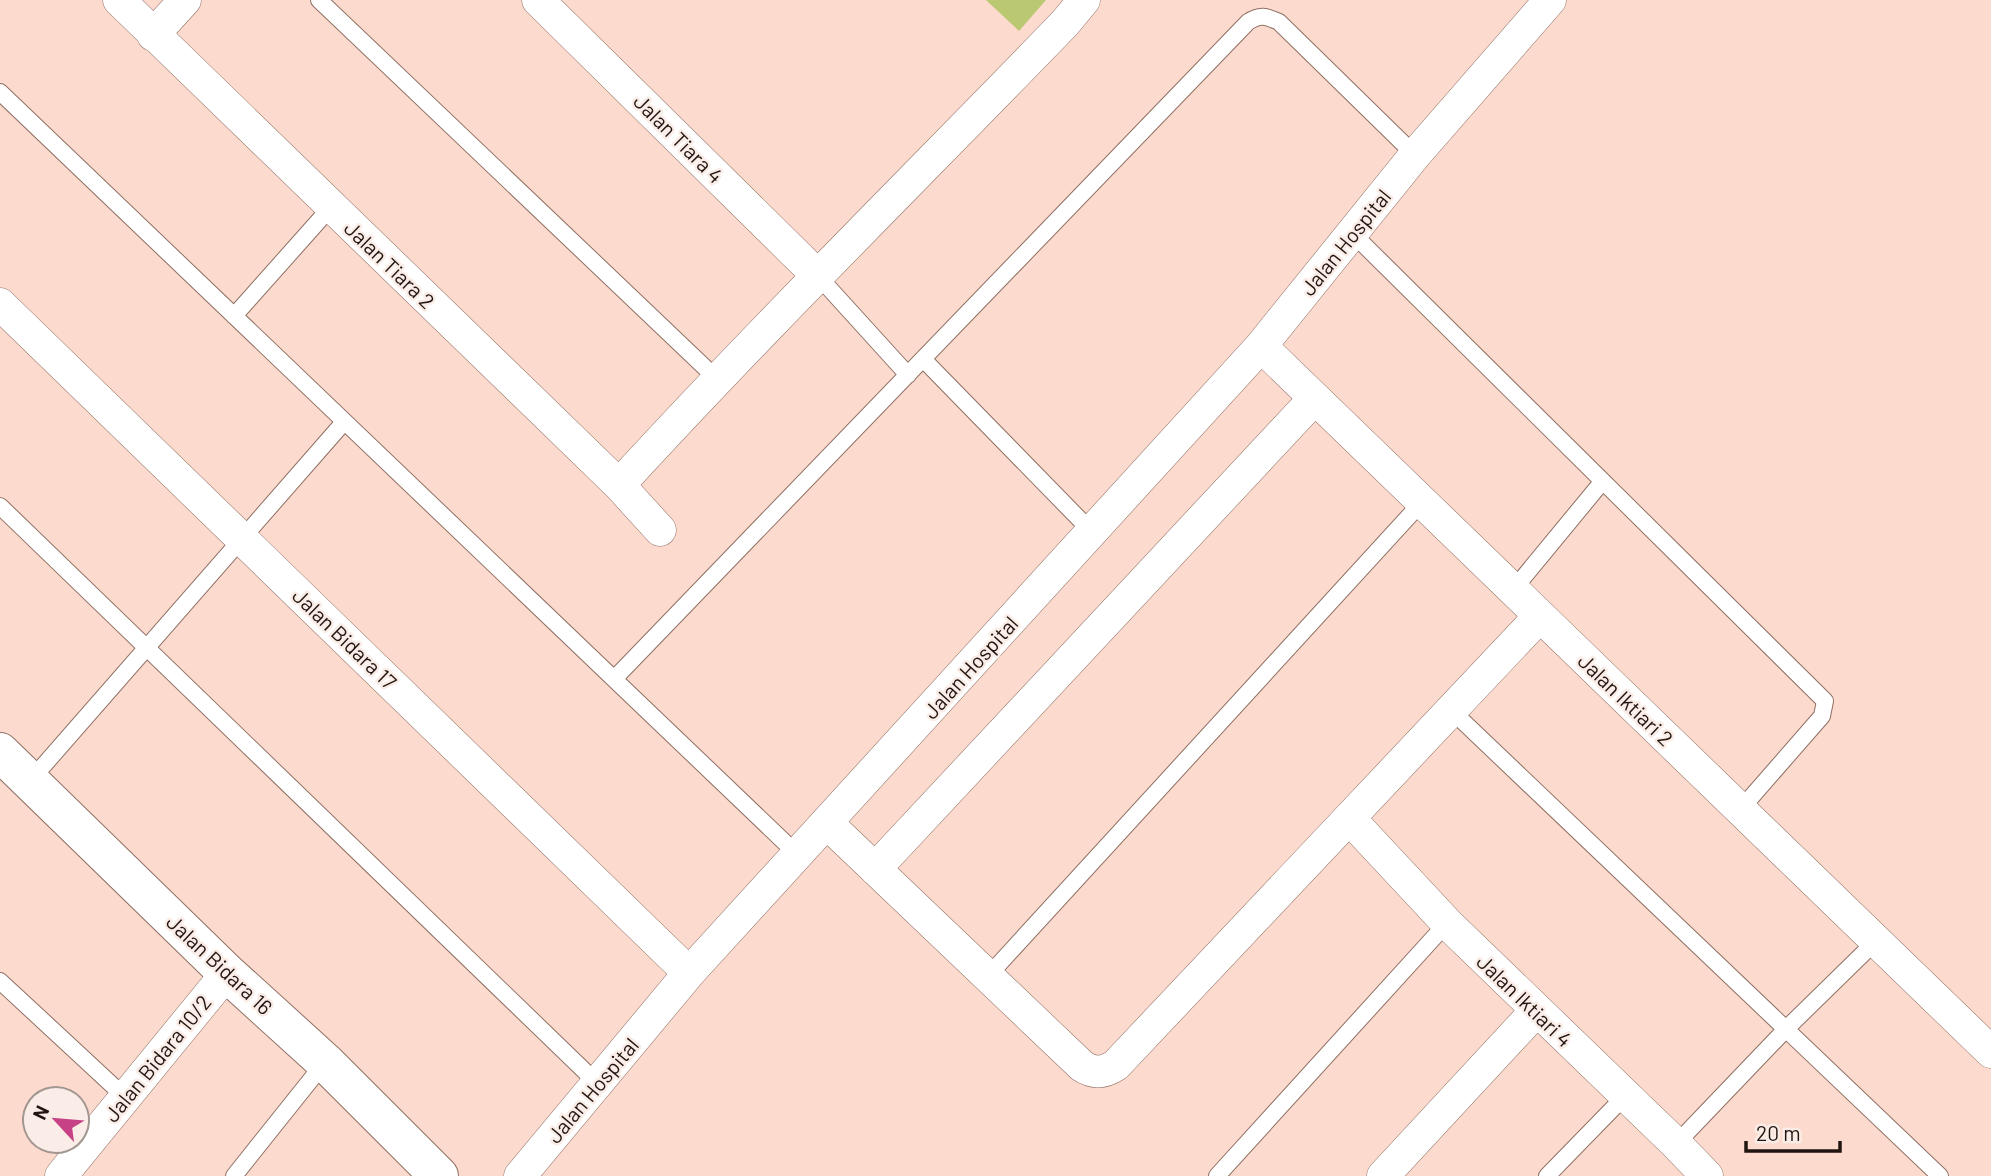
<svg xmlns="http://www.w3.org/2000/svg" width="1991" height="1176" viewBox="0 0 1991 1176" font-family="Barlow,sans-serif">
	<rect width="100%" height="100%" fill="#fcdacd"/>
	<!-- green -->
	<path fill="#bac871" d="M986 0H1046L1019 31Z"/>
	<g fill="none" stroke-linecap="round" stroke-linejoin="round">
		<!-- service casing -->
		<g stroke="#8e7064" stroke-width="18">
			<path id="service" d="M319 0 717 379
				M0 92 798 855
				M1352 233 1825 701 1822 716 1740 810
				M819 277 908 375
				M234 316 331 207
				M923 359 1092 532
				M0 506 597 1083
				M1513 590 1602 482
				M614 679 1248 22C1260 14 1266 16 1279 22L1415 155
				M1451 710 1940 1176
				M30 781 344 422
				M988 976 1422 502
				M0 981 125 1097
				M1676 1144 1786 1029 1876 941
				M234 1176 325 1062
				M1217 1176 1447 923
				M1547 1176 1625 1096"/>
		</g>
		<!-- minor casing -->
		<g stroke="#8e7064" stroke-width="33">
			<path id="minor" d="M119 0 619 485 660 530
				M538 0 819 277
				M153 35 185 0
				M0 304 689 973
				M1261 346 1991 1052
				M619 485C764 327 916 177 1065 23L1084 0
				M1349 818 1447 923 1676 1144 1707 1176
				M828 824 1082 1066C1094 1074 1104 1073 1116 1065L1540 616
				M875 869 1315 398
				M61 1176 227 973
				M520 1176 689 973 1261 346 1415 155 1550 0
				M1383 1176 1536 1011"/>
		</g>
		<!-- tertiary casing -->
		<g stroke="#8e7064" stroke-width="40">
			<path id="tertiary" d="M0 752 227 973 325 1062 439 1176"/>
		</g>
		<!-- service -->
		<use href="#service" stroke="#fff" stroke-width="16"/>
		<!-- minor -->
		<use href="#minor" stroke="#fff" stroke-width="32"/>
		<!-- tertiary -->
		<use href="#tertiary" stroke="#fff" stroke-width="38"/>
	</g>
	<g text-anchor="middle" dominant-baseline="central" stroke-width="5" stroke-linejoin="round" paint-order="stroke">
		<!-- street labels -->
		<g font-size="21" fill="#211510" stroke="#faede7">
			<text transform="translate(679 138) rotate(45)">Jalan Tiara 4</text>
			<text transform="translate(1345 242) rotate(-51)">Jalan Hospital</text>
			<text transform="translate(390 264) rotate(44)">Jalan Tiara 2</text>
			<text transform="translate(345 638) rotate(44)">Jalan Bidara 17</text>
			<text transform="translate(970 667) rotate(-48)">Jalan Hospital</text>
			<text transform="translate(1626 699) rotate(44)">Jalan Iktiari 2</text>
			<text transform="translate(220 964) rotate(43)">Jalan Bidara 16</text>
			<text transform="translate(1525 1000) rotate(44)">Jalan Iktiari 4</text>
			<text transform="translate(157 1058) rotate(-51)">Jalan Bidara 10/2</text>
			<text transform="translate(592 1090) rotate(-50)">Jalan Hospital</text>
		</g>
	</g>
	<!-- north arrow -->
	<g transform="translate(56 1120) rotate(296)"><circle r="33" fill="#faede7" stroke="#a39791" stroke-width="2"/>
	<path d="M0-5L12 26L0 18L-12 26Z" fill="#c64185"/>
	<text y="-10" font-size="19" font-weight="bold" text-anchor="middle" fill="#211510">N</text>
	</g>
	<!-- scale -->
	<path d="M1746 1141v10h94v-10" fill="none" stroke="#211510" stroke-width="3.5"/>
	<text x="1756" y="1141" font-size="21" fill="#211510" stroke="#faede7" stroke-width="5" paint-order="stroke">20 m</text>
</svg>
